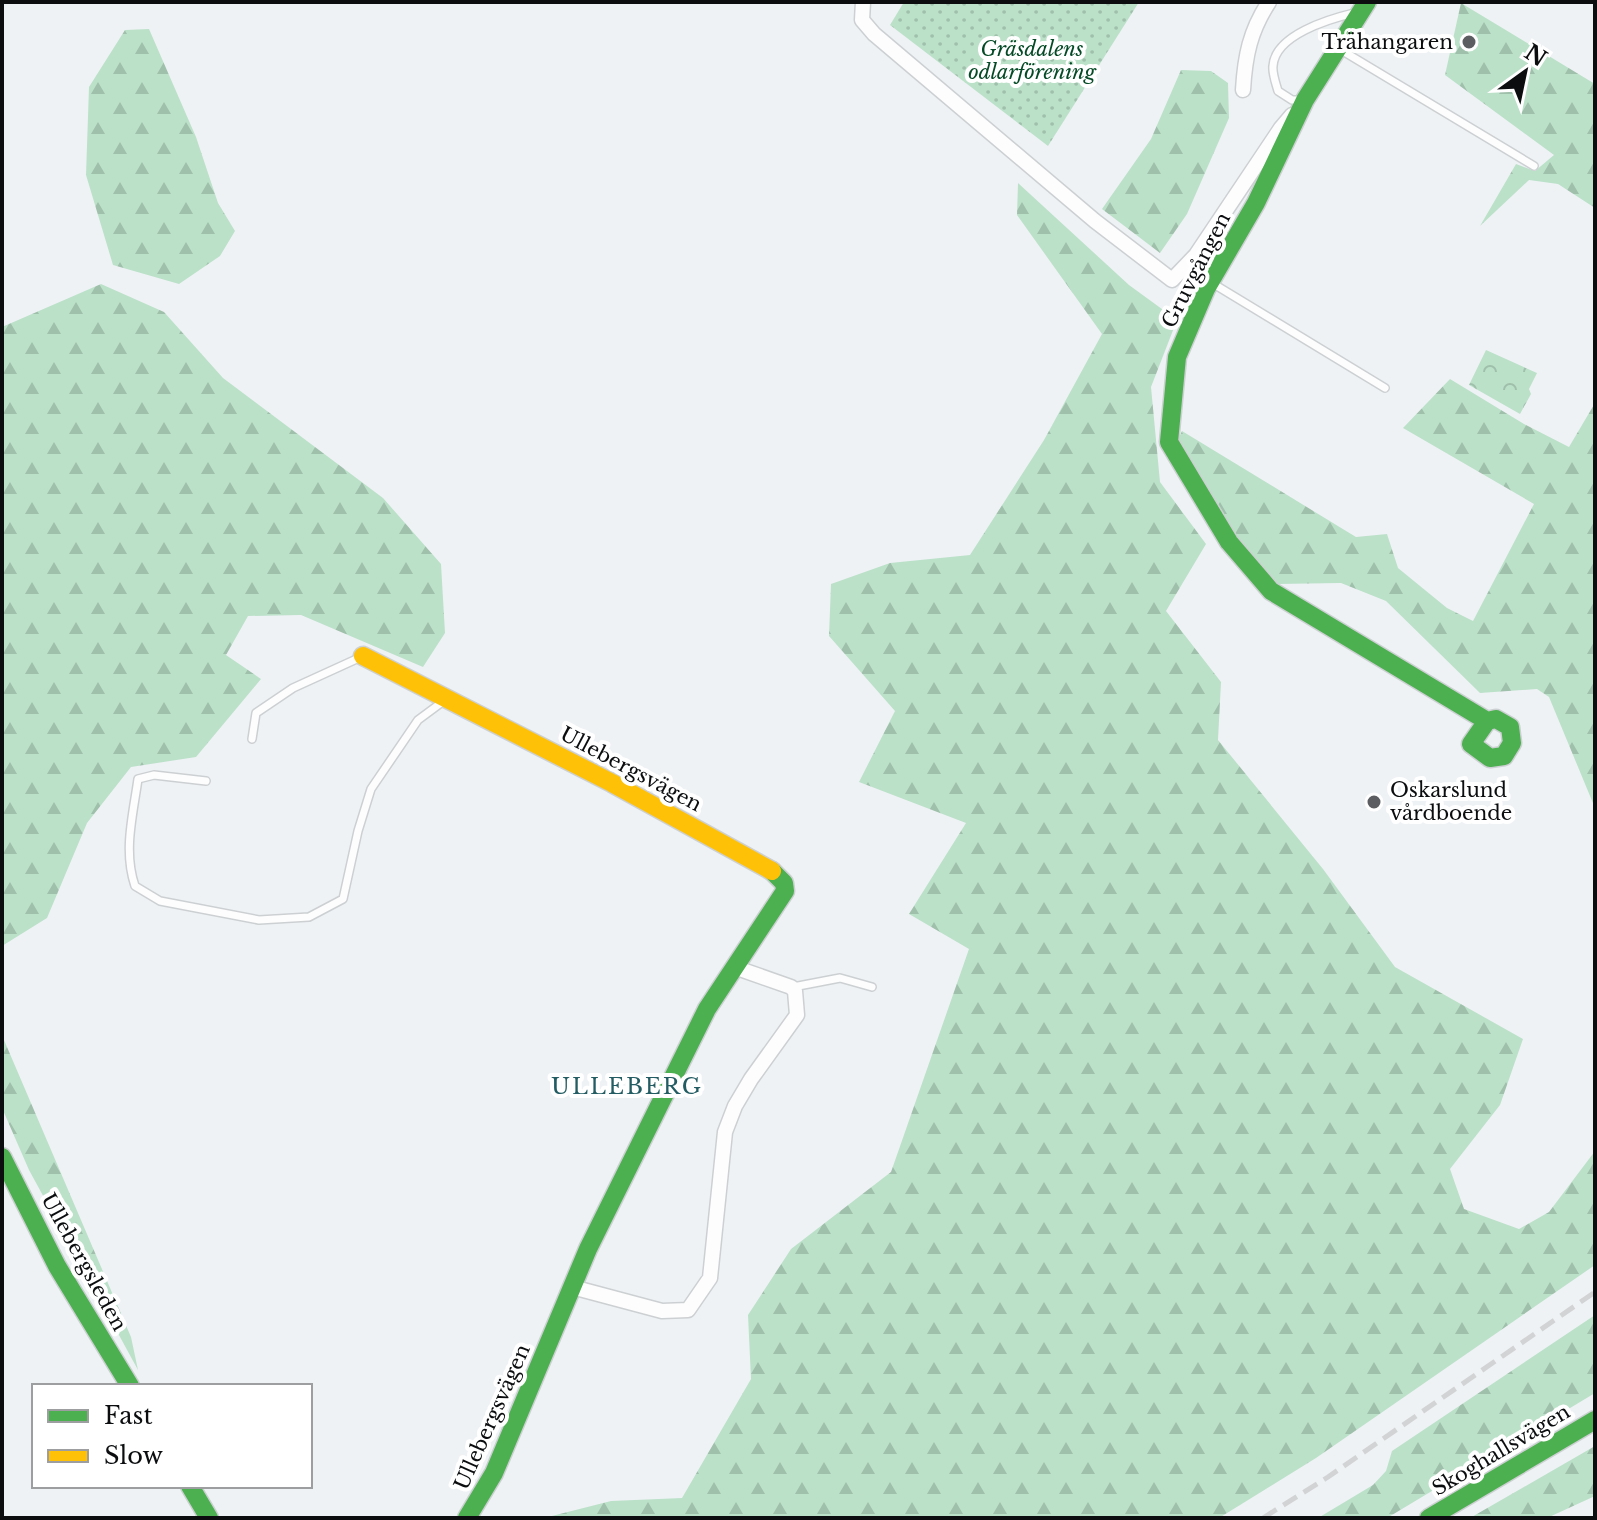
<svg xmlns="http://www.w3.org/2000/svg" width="1597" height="1520" viewBox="0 0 1597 1520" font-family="'Libre Baskerville',serif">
	<defs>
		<pattern id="forest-firs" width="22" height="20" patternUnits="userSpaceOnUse" patternTransform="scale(2)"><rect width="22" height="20" fill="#bbe1c9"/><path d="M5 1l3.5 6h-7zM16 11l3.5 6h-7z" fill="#9fc0ab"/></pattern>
		<pattern id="park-crowns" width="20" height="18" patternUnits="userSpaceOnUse" patternTransform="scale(2)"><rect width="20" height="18" fill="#bbe1c9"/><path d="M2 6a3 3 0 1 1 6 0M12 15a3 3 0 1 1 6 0" fill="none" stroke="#9fc0ab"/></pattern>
		<pattern id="garden-dots" width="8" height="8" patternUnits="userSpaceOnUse" patternTransform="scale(2)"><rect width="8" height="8" fill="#bbe1c9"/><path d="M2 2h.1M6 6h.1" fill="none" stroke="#9fc0ab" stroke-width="1.8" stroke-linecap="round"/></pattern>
	</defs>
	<rect width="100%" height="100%" fill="#eff2f5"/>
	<!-- forest -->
	<path fill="url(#forest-firs)" d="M1461 3 1595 84V208L1558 184 1529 180 1480 226 1516 164 1535 171 1554 155 1445 75Z
		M149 29 196 137 218 203 235 231 220 256 179 284 113 265 86 175 89 87 125 30Z
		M1181 70 1211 71 1228 83 1229 118 1187 214 1160 253 1102 209 1151 139Z
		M1018 183 1129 285 1177 320 1151 387 1160 482 1206 544 1166 611 1221 682 1218 740 1323 869 1395 967 1523 1039 1500 1105 1450 1169 1464 1209 1519 1229 1549 1212 1595 1151V1265L1316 1458 1219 1518H544L611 1501 682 1498 751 1379 748 1315 791 1249 891 1172 969 949 909 914 966 823 859 782 895 711 829 636 831 584 890 563 970 555 1044 440 1102 334 1017 215Z
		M101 284 164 312 223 378 383 498 441 564 445 633 423 667 301 615 248 616 226 655 261 679 196 757 131 767 87 823 47 918 2 946V327Z
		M1450 379 1524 424 1569 447 1595 403V808L1549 697 1537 689 1480 693 1386 601 1341 583 1278 584 1237 543 1176 444 1182 431 1356 537 1387 534 1398 568 1447 608 1473 621 1534 504 1403 428Z
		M2 1039 4 1040 131 1337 138 1370 29 1170 2 1108Z
		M1595 1315V1393L1387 1518H1318L1373 1485 1386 1471 1392 1451Z
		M1595 1446V1496L1547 1518H1470Z"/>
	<!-- park -->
	<path fill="url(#park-crowns)" d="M1486 350 1537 373 1529 389 1531 394 1520 414 1469 385Z"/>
	<!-- garden -->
	<path fill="url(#garden-dots)" d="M904 2H1139L1048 146 890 25Z"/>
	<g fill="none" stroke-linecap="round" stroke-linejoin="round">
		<!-- lane casing -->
		<g stroke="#cdd0d2" stroke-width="10">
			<path id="lane" d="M1341 50 1534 166
				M1303 100H1292L1278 91C1276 84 1272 73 1273 66 1275 35 1329 19 1354 13
				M1212 283 1385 388
				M252 739 256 713 293 688 361 657
				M206 781 154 775 138 779C133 815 123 851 135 886L160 901 259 920 309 917 343 899 358 831 371 789 418 720 445 700
				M793 987 840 978 872 987"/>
		</g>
		<!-- street casing -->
		<g stroke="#cdd0d2" stroke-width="17">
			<path id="street" d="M863 2 862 20 874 34 1095 221 1172 280 1196 255 1281 128 1292 115
				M1243 90C1245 56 1250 31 1269 2
				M572 1287 662 1311 688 1310 710 1278 725 1132 735 1106 751 1079 797 1015 795 991 791 987 734 967"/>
		</g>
		<!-- fast casing -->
		<g stroke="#cdd0d2" stroke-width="21">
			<path id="fast" d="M1367 2 1305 100 1256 203 1206 289 1177 357 1169 442 1229 542 1271 591 1487 721 1496 719 1510 727 1512 743 1504 756 1490 758 1471 744 1487 721
				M2 1157 57 1266 130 1386
				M190 1486 209 1518
				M467 1518 494 1473 588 1249 707 1009 785 891 784 883 772 871
				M1429 1518 1595 1420"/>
		</g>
		<!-- slow casing -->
		<g stroke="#cdd0d2" stroke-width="21">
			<path id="slow" d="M363 656 612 783 772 871"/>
		</g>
		<!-- lane -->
		<use href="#lane" stroke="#fdfdfe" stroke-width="7"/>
		<!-- street -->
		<use href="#street" stroke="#fdfdfe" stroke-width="14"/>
		<!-- fast -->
		<use href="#fast" stroke="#4caf50" stroke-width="18"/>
		<!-- slow -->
		<use href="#slow" stroke="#ffc107" stroke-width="18"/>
		<!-- rail -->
		<path stroke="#d2d3d4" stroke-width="5" stroke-dasharray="16 8" stroke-linecap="butt" d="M1263 1518 1328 1477 1595 1292"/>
	</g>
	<!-- markers -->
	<g fill="#5b5d60" stroke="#fff" stroke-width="3">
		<circle cx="1469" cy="42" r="8"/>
		<circle cx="1374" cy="802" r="8"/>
	</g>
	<g text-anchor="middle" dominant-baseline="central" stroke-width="8" stroke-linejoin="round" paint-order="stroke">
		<!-- poi labels -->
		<g font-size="20" fill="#0b0d0f" stroke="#fff" text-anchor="end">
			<text x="1453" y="42">Trähangaren</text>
			<text x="1390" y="790" text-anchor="start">Oskarslund<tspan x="1390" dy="23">vårdboende</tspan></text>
		</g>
		<!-- park labels -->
		<g font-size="20" font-style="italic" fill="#054a26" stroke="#fff">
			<text x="1032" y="49">Gräsdalens<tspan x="1032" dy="23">odlarförening</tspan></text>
		</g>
		<!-- street labels -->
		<g font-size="20" fill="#0b0d0f" stroke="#fff">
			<text transform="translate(1196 270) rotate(-63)">Gruvgången</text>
			<text transform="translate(631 769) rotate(28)">Ullebergsvägen</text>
			<text transform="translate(84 1262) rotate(61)">Ullebergsleden</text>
			<text transform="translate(492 1417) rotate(-66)">Ullebergsvägen</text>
			<text transform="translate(1501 1450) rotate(-31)">Skoghallsvägen</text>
		</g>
		<!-- neighbourhood labels -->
		<g font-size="22" letter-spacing="2" fill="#235d63" stroke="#fff">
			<text x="627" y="1086">ULLEBERG</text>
		</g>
	</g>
	<!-- border -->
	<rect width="1597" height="1520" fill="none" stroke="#0b0d0f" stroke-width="8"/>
	<!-- legend -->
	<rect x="32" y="1384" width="280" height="104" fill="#ffffff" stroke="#9d9e9f" stroke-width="2"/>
	<rect x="48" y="1410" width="40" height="12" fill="#4caf50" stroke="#9d9e9f" stroke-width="2"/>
	<text x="104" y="1424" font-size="24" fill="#0b0d0f">Fast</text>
	<rect x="48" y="1450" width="40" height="12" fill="#ffc107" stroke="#9d9e9f" stroke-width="2"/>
	<text x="104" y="1464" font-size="24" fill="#0b0d0f">Slow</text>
	<!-- north arrow -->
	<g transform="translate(1525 72) rotate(33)" stroke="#ffffff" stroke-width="6" paint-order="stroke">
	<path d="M0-6L14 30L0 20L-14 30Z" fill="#0b0d0f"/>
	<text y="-12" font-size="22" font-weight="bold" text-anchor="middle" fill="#0b0d0f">N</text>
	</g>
</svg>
